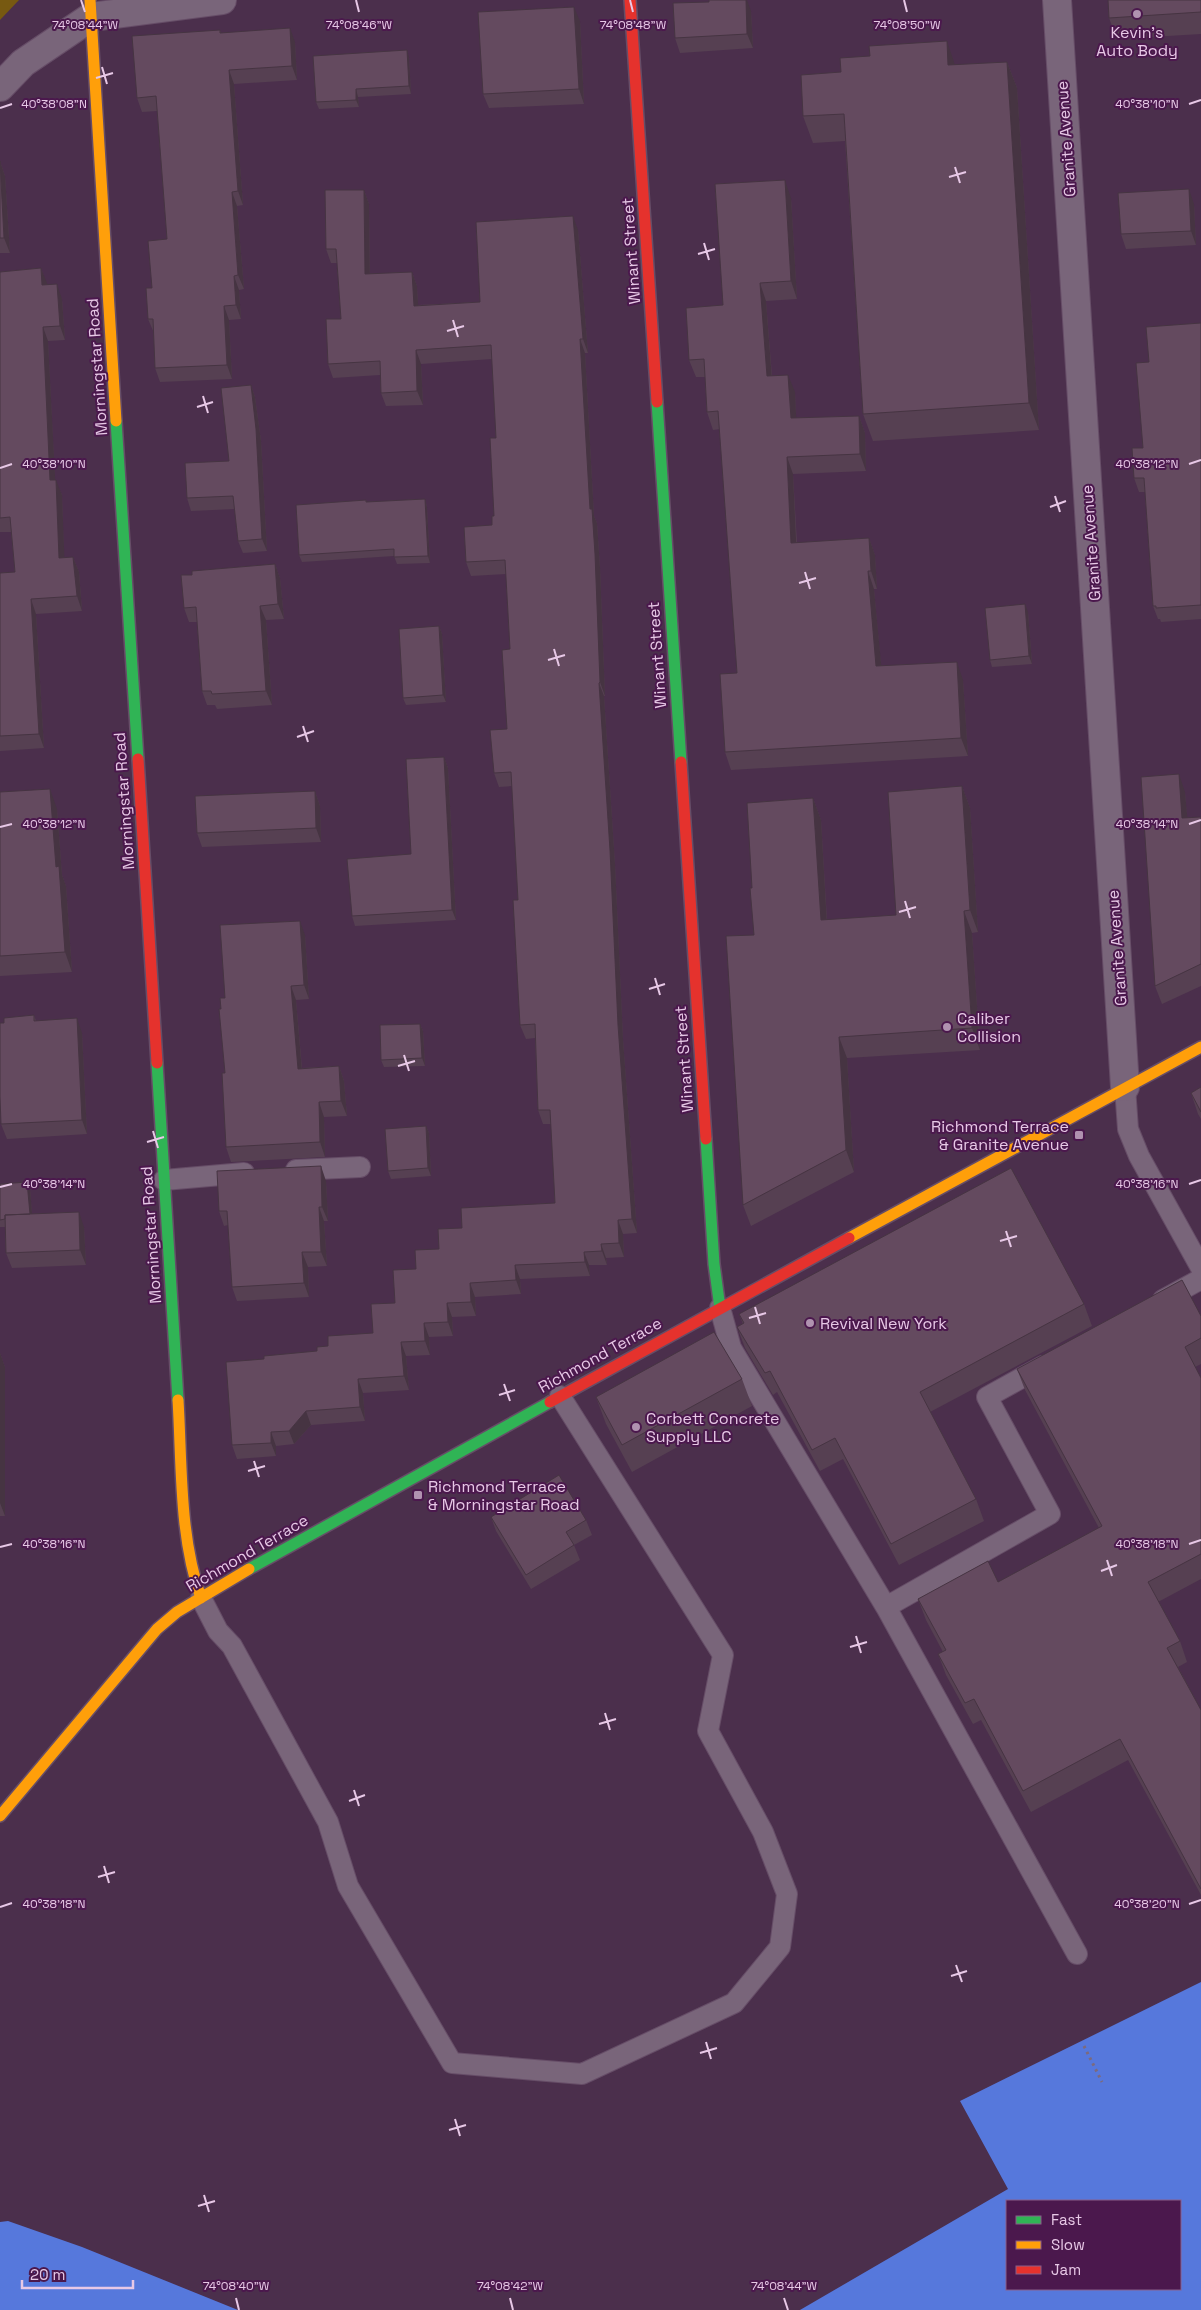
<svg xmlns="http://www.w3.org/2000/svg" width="1201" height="2310" viewBox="0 0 1201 2310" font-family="'Space Grotesk',sans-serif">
	<rect width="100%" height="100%" fill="#4b2f4c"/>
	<!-- forest -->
	<path fill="#775911" d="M0 0H19L0 20Z"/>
	<!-- water -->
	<path fill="#5678dc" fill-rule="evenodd" d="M1201 1982V2310H800L1008 2189 960 2101ZM1180 2201V2289H1007V2201Z
		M8 2221 82 2247 238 2310H0V2222Z"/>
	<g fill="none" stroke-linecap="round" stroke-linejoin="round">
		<!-- lane casing -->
		<g stroke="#664d67" stroke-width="22">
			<path id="lane" d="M1125 1087 1128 1129 1139 1156 1201 1268
				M296 1170 360 1167
				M164 1180 244 1173
				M1163 1300 1201 1279
				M720 1308 731 1348 886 1607 1050 1514 987 1397 1043 1366
				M201 1598 218 1631 232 1646 328 1822 348 1886 452 2063 582 2074 734 2003 780 1947 787 1894 763 1832 708 1731 723 1655 560 1396
				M886 1607 1077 1954"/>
		</g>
		<!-- street casing -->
		<g stroke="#664d67" stroke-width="30">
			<path id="street" d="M1057 0 1125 1087
				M0 87 23 63 91 17 222 0"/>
		</g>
		<!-- fast casing -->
		<g stroke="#664d67" stroke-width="14">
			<path id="fast" d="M657 402 681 762
				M116 421 138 759
				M157 1063 178 1400
				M706 1139 714 1264 720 1308
				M249 1569 550 1402"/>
		</g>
		<!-- slow casing -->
		<g stroke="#664d67" stroke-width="14">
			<path id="slow" d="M90 0 116 421
				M849 1238 1201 1047
				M178 1400C182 1465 179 1536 201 1598
				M0 1816 157 1629 177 1612 249 1569"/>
		</g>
		<!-- jam casing -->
		<g stroke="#664d67" stroke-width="14">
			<path id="jam" d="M630 0 657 402
				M138 759 157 1063
				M681 762 706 1139
				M550 1402 849 1238"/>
		</g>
		<!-- path -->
		<path stroke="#7c6a7d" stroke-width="3" stroke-dasharray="2.5 4" stroke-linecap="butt" d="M1084 2046 1102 2082"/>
		<!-- lane -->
		<use href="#lane" stroke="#79657a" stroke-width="20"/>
		<!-- street -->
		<use href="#street" stroke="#79657a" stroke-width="28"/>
		<!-- fast -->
		<use href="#fast" stroke="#30b455" stroke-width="11"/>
		<!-- slow -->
		<use href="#slow" stroke="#ff9f0a" stroke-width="11"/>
		<!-- jam -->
		<use href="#jam" stroke="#e5322d" stroke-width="11"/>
	</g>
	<!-- wall -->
	<path fill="#564052" d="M1201 0V34L1117 39 1109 18Z
		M709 2 751 11 753 48 680 53 675 38Z
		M580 21 584 104 489 108 483 94Z
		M220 30 221 33 295 42 297 80 234 84 243 205 237 206 244 289 239 290 241 319 229 320 232 379 160 382 155 368 154 333 148 319 152 288 167 239 157 111 142 112 137 98Z
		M409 57 411 94 358 97 359 107 319 109 316 102Z
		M1007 62 1017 88 1039 430 873 441 863 414 845 141 813 143 803 116 956 65Z
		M0 161 5 176 10 253H0Z
		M364 190 369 204 370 274 412 272 417 286 418 305 480 302 578 230 588 353H585L594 516 597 523 600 568 605 696H604L615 864 623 1039 637 1233 623 1234 624 1257 606 1258 607 1265H589L590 1276 520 1279 521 1294 475 1297 476 1316 452 1317 453 1336 429 1337 430 1355 406 1356 409 1390 363 1393 365 1421 311 1425 294 1444 276 1446V1456L237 1459 232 1445 264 1359 317 1351 328 1346 373 1333 395 1303 416 1269 462 1228 555 1203 551 1124H543L538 1110 535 1038 526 1039 520 1025 518 900 512 786 499 787 494 773 507 729 510 649 506 574 471 576 466 562 492 525 494 516 496 438 492 359 421 364 423 405 386 406 381 393 380 375 333 378 328 364 341 319 337 263H331L326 249Z
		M791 198 797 299 766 301 772 376 795 392 796 418 859 416 865 433 866 471 793 474 797 543 869 538 875 555 877 589H874L881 666 963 680 968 756 731 770 725 752 737 673 720 429 713 430 707 412 705 377H696L689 360 723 305Z
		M1194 204 1196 245 1126 249 1121 234Z
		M41 268 47 285 62 299 65 340 48 341 55 480 62 495 64 558 73 557 79 572 82 611 36 614 44 748 0 751V573L15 572 11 532H0V272Z
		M1201 323V619L1161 622 1160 619H1158L1153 606 1145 492H1139L1134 478 1143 448 1149 362Z
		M251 385 255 397 261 441 267 551 243 553 238 541 235 509 191 511 187 498 229 461Z
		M425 499 427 507 430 563 397 564 394 556 302 562 299 555 366 500 367 502Z
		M275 564 280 578 284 619 266 620 272 705 217 709 215 705H207L202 691 197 622H189L184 608 192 575Z
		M1028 612 1032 664 992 667 990 660Z
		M439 626 442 634 446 702 406 705 403 698Z
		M444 757 448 768 456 920 355 926 352 916 411 854Z
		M962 786 970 808 978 932 972 933 980 1050 847 1058 854 1172 751 1226 743 1205 754 935 752 888 813 798 821 820 827 920 896 915Z
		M315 791 320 806 321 842 202 847 197 833Z
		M0 792 57 809 62 875 66 886 72 972 0 976Z
		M1185 792 1187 818 1201 817V986L1162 1004 1155 986Z
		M305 935 309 999 296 1000 302 1068 339 1066 344 1081 347 1116 324 1117 325 1157 231 1162 226 1147 225 1073 221 1009 225 998Z
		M34 1015 36 1021 82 1033 87 1134 7 1139 1 1124 0 1106V1023H4Z
		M420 1024 423 1031 425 1066 384 1067 381 1060Z
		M1201 1087V1119L1198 1114 1191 1093Z
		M426 1126 429 1133 431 1176 391 1179 388 1171Z
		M326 1181 328 1221H324L327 1266 308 1267 309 1297 237 1301 232 1287 228 1225 224 1226 219 1211Z
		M0 1184 30 1189 32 1214 84 1227 86 1265 12 1268 6 1253 5 1227H0Z
		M1084 1304 1092 1326 930 1412 976 1499 984 1521 899 1565 843 1459 820 1471 777 1392 773 1395 745 1348 737 1327 743 1324 739 1314Z
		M1201 1316V1364L1195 1367 1201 1378V1579L1158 1602 1180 1641 1187 1662 1178 1667 1201 1710V1895L1128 1760 1031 1812 981 1720 973 1724 946 1675 938 1654 943 1652 926 1620 918 1599 998 1582 1099 1528 1025 1390 1017 1369Z
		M0 1353 5 1367V1516H0Z
		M742 1379 752 1406 632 1472 606 1424 596 1397Z
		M491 1517 586 1520 592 1535 574 1545 580 1560 531 1589 496 1531Z"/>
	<!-- shaded-wall -->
	<path fill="#463442" d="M746 0H747L751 11 753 48 747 34Z
		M574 7 580 21 584 104 579 89Z
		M290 28 295 42 297 80 292 66Z
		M947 41 956 68 948 65Z
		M407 50 409 57 411 94 409 86Z
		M1007 62 1017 88 1039 430 1029 403Z
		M229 70 234 84 243 205 238 191Z
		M356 89 358 97 359 107 356 100Z
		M0 161 5 176 10 253 4 238Z
		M785 180 791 198 797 299 791 281Z
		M1189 189 1194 204 1196 245 1191 231Z
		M364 190 369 204 370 288 365 274Z
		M232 192 237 206 244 289 238 275Z
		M573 216 578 230 588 353 583 339Z
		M41 268 47 283 48 299 42 285Z
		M412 272 417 286 419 320 414 306Z
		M234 276 239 290 241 319 236 305Z
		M760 283 766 301 773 393 767 376Z
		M57 284 62 299 65 340 60 326Z
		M224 306 229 320 232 379 227 365Z
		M43 327 48 341 56 495 50 480Z
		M580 339 585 353 594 516 597 523 600 568 605 696 600 682Z
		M416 350 421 364 423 405 417 391Z
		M788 375 795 392 797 436 791 418Z
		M251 385 255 397 261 441 267 551 262 539Z
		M859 416 865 433 866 471 860 454Z
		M787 457 793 474 797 561 791 543Z
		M56 480 62 495 65 573 59 558Z
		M425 499 427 507 430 563 428 556Z
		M869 538 875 555 877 589 871 571Z
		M73 557 79 572 82 611 77 596Z
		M275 564 280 578 284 619 278 604Z
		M868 571 874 589 883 684 876 666Z
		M31 599 36 614 44 748 39 734Z
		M1025 604 1028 612 1032 664 1029 656Z
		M260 606 266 620 272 705 266 691Z
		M439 626 442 634 446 702 443 695Z
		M957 662 963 680 968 756 961 738Z
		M599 683 604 696 615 864 623 1039 637 1233 632 1219 618 1025Z
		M444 757 448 768 456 920 452 910Z
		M1179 774 1185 792 1189 836 1182 818Z
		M962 786 970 808 978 932 970 910Z
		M50 789 57 809 62 875 66 886 72 972 65 952 56 867Z
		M315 791 320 806 321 842 316 828Z
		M813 798 821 820 828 942 821 920Z
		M964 911 972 933 980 1050 972 1028Z
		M300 921 305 935 309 999 304 985Z
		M291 986 296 1000 303 1083 298 1069Z
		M77 1018 82 1033 87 1134 82 1120Z
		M420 1024 423 1031 425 1066 422 1058Z
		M839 1037 847 1058 854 1172 846 1150Z
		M339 1066 344 1081 347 1116 341 1101Z
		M319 1102 324 1117 325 1157 320 1142Z
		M426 1126 429 1133 431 1176 428 1168Z
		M321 1166 326 1181 328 1221 322 1207Z
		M27 1182 30 1189 33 1225 30 1218Z
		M319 1207 324 1221 327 1266 321 1252Z
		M79 1212 84 1227 86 1265 80 1250Z
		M618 1220 623 1234 624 1257 619 1243Z
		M601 1244 606 1258 607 1265 602 1251Z
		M302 1252 308 1267 309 1297 304 1283Z
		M584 1252 589 1265 590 1276 585 1262Z
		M515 1265 520 1279 521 1294 516 1280Z
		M470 1283 475 1297 476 1316 471 1302Z
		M447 1303 452 1317 453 1336 448 1322Z
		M424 1323 429 1337 430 1355 425 1341Z
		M401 1342 406 1356 409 1390 404 1376Z
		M0 1353 5 1367V1516L0 1503Z
		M358 1379 363 1393 365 1421 360 1407Z
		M306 1411 311 1425 294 1444 289 1431Z
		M271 1432 276 1446V1456L271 1443Z"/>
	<!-- building -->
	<path fill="#644a5f" stroke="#463442" d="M709 0H746L747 34 675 38 673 3 709 2Z
		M1108 0H1201V12L1109 18Z
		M574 7 579 89 483 94 478 12Z
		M290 28 292 66 229 70 238 191 232 192 238 275 234 276 236 305 224 306 227 365 155 368 153 319H148L146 288H152L148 241 167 239 156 96 137 98 132 36 220 30V33Z
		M947 41 948 65 1007 62 1029 403 863 414 844 114 803 116 801 75 841 72 840 58 870 56 869 46Z
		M407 50 409 86 356 89V100L316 102 313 56Z
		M0 161 4 238H0Z
		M785 180 791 281 760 283 767 376 788 375 791 418 859 416 860 454 787 457 791 543 869 538 871 571H868L876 666 957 662 961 738 725 752 720 674 737 673 718 411 707 412 704 359 689 360 686 308 723 305 715 184Z
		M1189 189 1191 231 1121 234 1118 193Z
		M325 190H364L365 274 412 272 414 306 480 302 476 222 573 216 583 339H580L590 509H592L595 554 600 682 599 683 610 850 618 1025 632 1219 618 1220 619 1243 601 1244 602 1251 584 1252 585 1262 515 1265 516 1280 470 1283 471 1302 447 1303 448 1322 424 1323 425 1341 401 1342 404 1376 358 1379 360 1407 306 1411 289 1431 271 1432V1443L232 1445 226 1362 264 1359V1356L317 1351V1347L328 1346V1336L373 1333 371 1304 395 1303 393 1270 416 1269 415 1250 439 1249 438 1229 462 1228 461 1208 555 1203 550 1110H538L535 1024 520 1025 513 900H518L511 772 494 773 490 730 507 729 502 650 510 649 505 560 466 562 464 527 492 525V516H494L490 438H496L491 345 416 350 417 391 381 393 380 361 328 364 326 319H341L336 249H326Z
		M41 268 42 285 57 284 60 326 43 327 50 480H56L59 558 73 557 77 596 31 599 39 734 0 736V573L15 572 10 517 0 518V272Z
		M1201 323V605L1156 608V606H1153L1144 478H1134L1132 448H1143L1136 363 1149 362 1146 327Z
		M251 385 256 429 262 539 238 541 233 496 187 498 185 463 229 461 221 388Z
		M425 499 428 556 394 557V549L299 555 296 505 366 500V502Z
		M275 564 278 604 260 606 266 691 212 694 211 691H202L196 607 184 608 181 575H192V571Z
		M1025 604 1029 656 990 660 985 608Z
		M439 626 443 695 403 698 399 629Z
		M444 757 452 910 352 916 347 859 411 854 406 759Z
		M1179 774 1182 818 1201 817V964L1155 986 1141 777Z
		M962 786 970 910 964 911 972 1028 839 1037 846 1150 743 1205 726 936 754 935 750 888H752L747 803 813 798 821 920 896 915 888 792Z
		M50 789 56 867 59 866 65 952 0 956V792Z
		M315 791 316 828 197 833 195 796Z
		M300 921 304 985 291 986 298 1069 339 1066 341 1101 319 1102 320 1142 226 1147 222 1073H225L219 1009H221L220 998H225L220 925Z
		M34 1015V1021L77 1018 82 1120 1 1124 0 1097V1023H4V1018Z
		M420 1024 422 1058 381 1060 380 1025Z
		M1201 1087V1112L1191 1093Z
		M426 1126 428 1168 388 1171 385 1129Z
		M321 1166 322 1207H319L321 1252H302L304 1283 232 1287 227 1211H219L217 1171Z
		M1011 1168 1084 1304 920 1392 976 1499 891 1544 835 1438 812 1450 770 1371 765 1373 737 1327 744 1323 739 1314Z
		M27 1182 30 1214 5 1215V1219L0 1220V1184Z
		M79 1212 80 1250 6 1253 5 1215Z
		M1182 1280 1201 1316V1338L1185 1347 1201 1378V1554L1148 1582 1180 1641 1167 1648 1201 1710V1889L1120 1739 1023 1791 974 1699 965 1703 938 1654 946 1650 918 1599 988 1561 998 1582 1102 1526 1017 1369Z
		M714 1332 742 1379 622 1445 596 1397Z
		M559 1475 586 1520 566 1532 574 1545 526 1575 491 1517Z"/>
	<!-- ticks -->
	<path fill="none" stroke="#e7c8e6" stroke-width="2" d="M81 0 85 12M356 0 359 12M630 0 633 12M904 0 907 12M102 67 107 84M96 78 113 73M1189 104 1201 100M0 108 12 104M955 167 960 183M949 177 966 172M704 243 709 260M698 254 715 249M453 320 458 337M447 331 464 326M203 396 208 413M197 407 213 402M1189 464 1201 460M0 468 12 464M1055 496 1060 512M1050 507 1066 501M805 572 810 589M799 583 816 578M554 649 559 666M548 660 565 655M303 726 308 742M297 737 314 731M1189 824 1201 820M0 827 12 824M905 901 910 918M899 912 916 907M655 978 660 995M649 989 665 984M404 1055 409 1071M398 1066 415 1061M153 1131 158 1148M147 1142 164 1137M1189 1184 1201 1180M0 1187 12 1184M1006 1231 1011 1247M1000 1241 1017 1236M755 1307 760 1324M749 1318 766 1313M504 1384 510 1401M499 1395 515 1390M254 1461 259 1477M248 1471 265 1466M1189 1544 1201 1540M0 1547 12 1544M1107 1560 1112 1576M1101 1571 1117 1565M856 1636 861 1653M850 1647 867 1642M605 1713 610 1730M599 1724 616 1719M354 1790 359 1806M349 1801 365 1795M104 1866 109 1883M98 1877 115 1872M1189 1904 1201 1900M0 1907 12 1903M956 1965 962 1982M951 1976 967 1971M706 2042 711 2059M700 2053 717 2048M455 2119 460 2136M449 2130 466 2125M204 2195 209 2212M198 2206 215 2201M236 2298 239 2310M510 2298 513 2310M784 2298 788 2310"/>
	<!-- markers -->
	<g fill="#b092b0" stroke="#4b184d" stroke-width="2">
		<circle cx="1137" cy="14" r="5"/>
		<circle cx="947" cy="1027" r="5"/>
		<rect x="1074" y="1130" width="10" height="10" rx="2.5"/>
		<circle cx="810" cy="1323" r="5"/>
		<circle cx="636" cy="1427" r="5"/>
		<rect x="413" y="1490" width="10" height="10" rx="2.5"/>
	</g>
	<g text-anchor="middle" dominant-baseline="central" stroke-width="4" stroke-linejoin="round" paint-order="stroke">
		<!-- poi labels -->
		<g font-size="16" fill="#e7c8e6" stroke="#4b184d" text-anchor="start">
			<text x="1137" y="32" text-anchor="middle">Kevin’s<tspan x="1137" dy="18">Auto Body</tspan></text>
			<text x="957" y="1018">Caliber<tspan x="957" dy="18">Collision</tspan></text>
			<text x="1069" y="1126" text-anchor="end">Richmond Terrace<tspan x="1069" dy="18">&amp; Granite Avenue</tspan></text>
			<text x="820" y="1323">Revival New York</text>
			<text x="646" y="1418">Corbett Concrete<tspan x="646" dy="18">Supply LLC</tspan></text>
			<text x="428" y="1486">Richmond Terrace<tspan x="428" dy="18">&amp; Morningstar Road</tspan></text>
		</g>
		<!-- street labels -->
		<g font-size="16" fill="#e7c8e6" stroke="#4b184d">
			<text transform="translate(1066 139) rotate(-94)">Granite Avenue</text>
			<text transform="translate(631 251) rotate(-94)">Winant Street</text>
			<text transform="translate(97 367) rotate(-94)">Morningstar Road</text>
			<text transform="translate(1091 543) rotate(-94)">Granite Avenue</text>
			<text transform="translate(657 655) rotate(-94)">Winant Street</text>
			<text transform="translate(124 801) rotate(-94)">Morningstar Road</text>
			<text transform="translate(1117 948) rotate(-94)">Granite Avenue</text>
			<text transform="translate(684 1059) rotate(-94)">Winant Street</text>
			<text transform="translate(151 1235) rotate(-94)">Morningstar Road</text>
			<text transform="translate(600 1355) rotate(-29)">Richmond Terrace</text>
			<text transform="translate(247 1553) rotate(-30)">Richmond Terrace</text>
		</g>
	</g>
	<g font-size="12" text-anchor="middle" fill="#e7c8e6" stroke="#4b184d" stroke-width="4" stroke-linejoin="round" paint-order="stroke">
		<text x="85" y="29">74°08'44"W</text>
		<text x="359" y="29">74°08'46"W</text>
		<text x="633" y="29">74°08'48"W</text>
		<text x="907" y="29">74°08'50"W</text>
		<text x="54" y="108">40°38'08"N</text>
		<text x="1147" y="108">40°38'10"N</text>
		<text x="54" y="468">40°38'10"N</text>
		<text x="1147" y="468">40°38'12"N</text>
		<text x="54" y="828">40°38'12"N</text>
		<text x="1147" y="828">40°38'14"N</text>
		<text x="54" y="1188">40°38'14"N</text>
		<text x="1147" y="1188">40°38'16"N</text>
		<text x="54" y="1548">40°38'16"N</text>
		<text x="1147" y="1548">40°38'18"N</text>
		<text x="54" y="1908">40°38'18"N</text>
		<text x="1147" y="1908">40°38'20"N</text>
		<text x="236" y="2290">74°08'40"W</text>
		<text x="510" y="2290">74°08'42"W</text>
		<text x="784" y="2290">74°08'44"W</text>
	</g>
	<!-- legend -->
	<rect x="1006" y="2200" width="175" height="90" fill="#4b184d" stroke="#895e8a"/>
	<rect x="1016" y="2216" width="25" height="8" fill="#30b455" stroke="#895e8a"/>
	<text x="1051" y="2225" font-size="15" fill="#e7c8e6">Fast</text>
	<rect x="1016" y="2241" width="25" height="8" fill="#ff9f0a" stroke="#895e8a"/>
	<text x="1051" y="2250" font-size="15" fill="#e7c8e6">Slow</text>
	<rect x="1016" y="2266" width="25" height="8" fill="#e5322d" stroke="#895e8a"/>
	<text x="1051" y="2275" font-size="15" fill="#e7c8e6">Jam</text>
	<!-- scale -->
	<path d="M22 2280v8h111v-8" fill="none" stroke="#e7c8e6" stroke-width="2.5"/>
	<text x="30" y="2280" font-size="15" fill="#e7c8e6" stroke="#4b184d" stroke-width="4" paint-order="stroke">20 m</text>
</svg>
